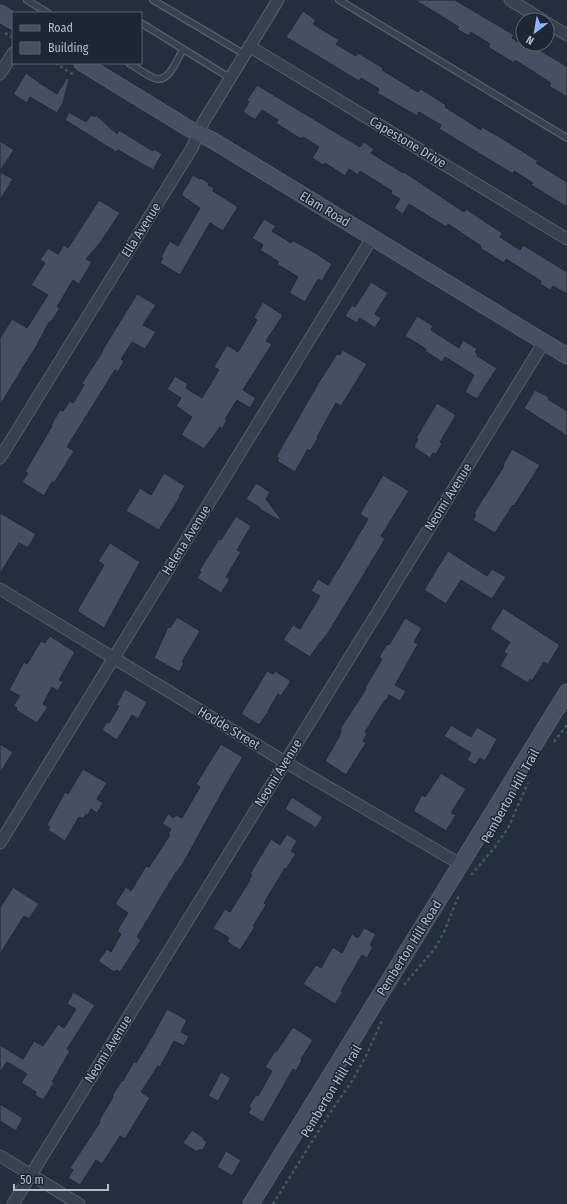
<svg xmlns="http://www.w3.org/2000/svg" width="567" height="1204" viewBox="0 0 567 1204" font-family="'Fira Sans Condensed',sans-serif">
	<rect width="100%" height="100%" fill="#242f3e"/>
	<!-- building -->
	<path fill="#455162" stroke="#1f2835" d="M415 0H455L514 35 512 38 531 50 533 46 558 61 567 67V97L549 86 551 83 515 60 514 63 488 47 490 44 471 32 469 36 457 29 459 27Z
		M303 11 316 20 313 24 339 40 336 44 356 56 358 53 383 68 382 70 418 92 421 89 446 105 445 107 481 130 482 127 503 139 538 161 536 163 567 182V207L531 185 533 183 514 171 513 174 439 129 441 125 419 112 417 116 377 93 379 89 361 78 359 81 286 37Z
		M26 73 41 84 57 94 67 78 69 79 63 103 57 113 30 97 27 103 13 94Z
		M257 85 360 147 364 142 374 149 371 153 403 173 404 172 464 212 466 209 502 233 500 237 520 250 523 245 567 272V294L553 286 550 290 540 284 541 281 506 259 504 263 480 248 481 246 448 224 446 227 409 204 403 214 394 208 400 199 391 194 392 191 360 171 358 175 349 169 345 176 325 163 323 165 312 158 319 147 303 137 301 139 276 123 278 120 262 110 255 120 243 112 249 102 247 100Z
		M69 112 86 122 91 115 95 117 96 115 117 134 119 130 153 151 154 149 162 154 153 170 118 150 116 152 65 120Z
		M0 141 14 150 0 171Z
		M0 172 13 179 0 200Z
		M193 175 200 179 201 178 209 183 208 185 214 188 213 191 238 207 223 231 210 223 180 275 160 263 163 258 161 257 170 241 178 246 200 208 181 195Z
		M99 200 120 213 100 243 86 259 92 262 79 284 73 280 57 307 60 308 50 323 49 322 37 345 0 405V338L12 319 27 328 48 295 31 285 45 263 40 260 48 248 58 254 64 245 68 248Z
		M264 219 276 226 272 231 291 243 292 240 312 251 332 264 322 281 318 279 305 302 289 293 298 277 277 264 279 262 260 250 263 245 252 238Z
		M371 282 388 293 375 314 381 318 375 328 360 318 357 323 345 316 352 305 355 307Z
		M137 294 156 305 143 325 156 332 145 349 132 342 121 359 124 361 118 372 115 370 67 447 74 451 54 483 52 482 44 496 22 482 28 473 25 472 52 426 51 425 60 410 63 411 70 401 73 403 84 385 82 383 103 351H102Z
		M263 302 283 315 266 341 272 344 243 390 256 398 250 408 237 400 225 419 227 420 222 429 220 427 204 449 181 435 192 417 176 406 181 398 167 389 175 376 188 384 186 388 202 398 219 370 214 367 227 345 238 352 257 320 254 317Z
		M417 316 433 326 431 330 459 348 463 340 477 349 475 352 478 354 477 356 497 368 477 399 465 392 474 375 445 357 442 362 425 351 426 349 405 336Z
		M343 350 367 364 341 406 336 403 317 437 318 438 310 451 308 449 295 472 277 461 279 458 276 457 319 382 337 354 340 355Z
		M535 390 549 397 548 399 567 411V436L524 408Z
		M437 403 456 415 440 442 442 444 436 454 433 453 430 458 414 447 418 439 416 438Z
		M512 449 540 465 514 506 513 505 495 533 473 520 476 515 474 513 504 466 503 465Z
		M164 473 185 486 179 496 180 497 159 530 126 511 140 488 151 495Z
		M383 475 409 491 381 536 385 539 370 564 328 633 321 642H320L310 657 283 640 293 625 300 629 320 596 311 591 318 579 328 585 340 566 368 519 360 514Z
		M256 483 270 492 266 499 283 522 261 510 259 507 246 499Z
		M0 513 36 534 28 548 19 543 0 574Z
		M236 516 251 526 237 550 241 552 226 577 230 579 221 593 197 578 201 572 199 571 219 539 221 540Z
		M110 543 140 562 104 628 77 611 104 565 98 561Z
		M448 551 487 576 492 569 506 577 492 599 461 580 446 604 424 590Z
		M503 608 560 645 548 664 544 662 532 681 530 679 528 683 500 666 507 654 504 652 510 642 490 629Z
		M177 617 200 631 182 662 184 663 179 672 154 658 168 627 170 628Z
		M405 618 422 628 414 642 418 644 395 685 406 691 400 701 389 695 386 701 385 700 365 732 367 734 363 741 366 743 346 775 325 761 339 737 341 730 340 729 366 689 365 688 382 659 379 657 387 644 389 645Z
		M50 636 75 652 59 680 63 682 58 691 52 687 43 704 48 707 37 723 16 710 17 708 13 706 20 696 9 690 24 662 27 664 41 641 45 643Z
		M267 671 273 674 275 671 291 681 281 696 278 694 268 711H269L259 725 241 714Z
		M125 689 147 702 138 719 132 715 117 740 102 730 107 722 109 723 119 706 116 705Z
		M451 725 471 737 477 727 497 739 485 761 480 758 475 765 467 760 471 753 444 736Z
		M0 744 13 752 0 773Z
		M221 744 243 757 225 787 185 860 177 872H176L137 937 141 940 120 972 116 970 114 972 98 961 107 949 111 952 121 934 117 931 128 913 115 904 126 887 131 891 146 866 149 867 170 835 168 834 171 829 162 824 168 814 174 818 176 815 182 818 200 787 196 784Z
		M83 769 107 783 97 799 103 803 97 813 91 809 88 815 86 814 83 819 79 817 65 841 48 830 50 827 47 825 65 792 68 794Z
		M441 773 466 789 451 813 456 815 446 831 413 811 422 795 425 797Z
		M292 797 323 817 316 828 285 809Z
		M287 834 297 841 291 851 296 854 286 869 285 868 264 903 266 905 253 926 255 927 240 950 227 942 229 938 213 928 225 909 230 912 250 880H249L252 875 250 874 271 839 280 845Z
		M13 887 39 904 29 919 24 916 0 954V908Z
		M364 928 376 934 370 945 373 947 367 958 362 955 341 991 343 992 335 1004 303 984 316 965 321 968 333 947 342 953 352 934 358 938Z
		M73 992 95 1005 67 1049 70 1051 52 1082 54 1083 43 1100 35 1095 36 1092 21 1083 27 1074 7 1062 0 1072V1045L23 1059 34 1041 43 1046 58 1024 64 1028 76 1009 67 1004Z
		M167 1009 187 1020 181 1032 189 1036 184 1046 174 1041 160 1067 158 1066 141 1092 150 1098 125 1139 120 1136 102 1164 96 1160 80 1185 68 1178 73 1170 70 1168 100 1122 99 1121 113 1097 112 1096 122 1080 123 1081 134 1061 136 1063 153 1035Z
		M293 1027 313 1040 301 1059 302 1060 296 1071 293 1069 263 1122 248 1113 251 1108 249 1106 256 1095 258 1096 272 1071 265 1067 275 1051 276 1052Z
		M221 1072 231 1078 218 1101 208 1096Z
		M0 1104 23 1118 16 1131 0 1121Z
		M192 1130 204 1138 203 1139 207 1142 203 1150H198L197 1152 183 1143Z
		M226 1151 241 1160 232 1176 217 1167Z"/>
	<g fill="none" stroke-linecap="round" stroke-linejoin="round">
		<!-- lane casing -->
		<g stroke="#565f6c" stroke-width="8">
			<path id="lane" d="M27 0 48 13
				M153 0 244 54
				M339 0 567 138
				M141 23 230 78
				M129 63C137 68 146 75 154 78 168 85 178 58 183 49"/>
		</g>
		<!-- street casing -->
		<g stroke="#565f6c" stroke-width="13">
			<path id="street" d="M510 0 543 20
				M547 23 567 35
				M249 46 567 239
				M0 74 13 53
				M0 458 192 148 204 121 278 0
				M0 589 285 762 460 864
				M0 843 372 238
				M0 1156 79 1204
				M13 1204 544 342"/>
		</g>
		<!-- secondary casing -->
		<g stroke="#565f6c" stroke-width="17">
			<path id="secondary" d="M0 13 13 21
				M82 63 188 128 212 140 567 356
				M251 1204 567 692"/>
		</g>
		<!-- path -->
		<path stroke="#44595c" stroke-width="2.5" stroke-dasharray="3 3" stroke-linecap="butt" d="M5 33 11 37
			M55 63 74 75
			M554 742 567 725
			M471 875 495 847 508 828 528 783
			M404 985 436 947 444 932 459 895
			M273 1204 328 1116 352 1081 366 1056 383 1018"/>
		<!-- lane -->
		<use href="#lane" stroke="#38414e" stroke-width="5.5"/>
		<!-- street -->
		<use href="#street" stroke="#38414e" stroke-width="11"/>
		<!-- secondary -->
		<use href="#secondary" stroke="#465061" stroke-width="15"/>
	</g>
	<g text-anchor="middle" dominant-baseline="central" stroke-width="3" stroke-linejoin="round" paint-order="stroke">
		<!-- street labels -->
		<g font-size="13" fill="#b4bcc9" stroke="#1d2633">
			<text transform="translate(408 142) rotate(31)">Capestone Drive</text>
			<text transform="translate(325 209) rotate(31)">Elam Road</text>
			<text transform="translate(141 230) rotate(-58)">Ella Avenue</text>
			<text transform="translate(448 497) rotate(-58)">Neomi Avenue</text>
			<text transform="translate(186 540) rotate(-58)">Helena Avenue</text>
			<text transform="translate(229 728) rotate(31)">Hodde Street</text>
			<text transform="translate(278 773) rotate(-58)">Neomi Avenue</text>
			<text transform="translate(510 796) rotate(-61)">Pemberton Hill Trail</text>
			<text transform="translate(409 948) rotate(-58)">Pemberton Hill Road</text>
			<text transform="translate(108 1049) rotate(-58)">Neomi Avenue</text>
			<text transform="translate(331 1091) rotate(-59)">Pemberton Hill Trail</text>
		</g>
	</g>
	<!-- legend -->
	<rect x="12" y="12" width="130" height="52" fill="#1d2633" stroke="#59626f"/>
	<rect x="20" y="25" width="20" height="6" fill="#465061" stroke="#59626f"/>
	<text x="48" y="32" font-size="12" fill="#b4bcc9">Road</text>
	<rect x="20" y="42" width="20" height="12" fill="#455162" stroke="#59626f"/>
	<text x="48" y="52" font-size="12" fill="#b4bcc9">Building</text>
	<!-- north arrow -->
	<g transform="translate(535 32) rotate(211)"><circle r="19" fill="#1d2633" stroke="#59626f"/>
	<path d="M0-3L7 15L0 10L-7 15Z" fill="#8ab4f8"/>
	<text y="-6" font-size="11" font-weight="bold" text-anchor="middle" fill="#b4bcc9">N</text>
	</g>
	<!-- scale -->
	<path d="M14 1184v6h94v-6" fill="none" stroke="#b4bcc9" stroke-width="2"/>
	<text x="20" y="1184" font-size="12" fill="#b4bcc9" stroke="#1d2633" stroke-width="3" paint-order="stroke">50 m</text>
</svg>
